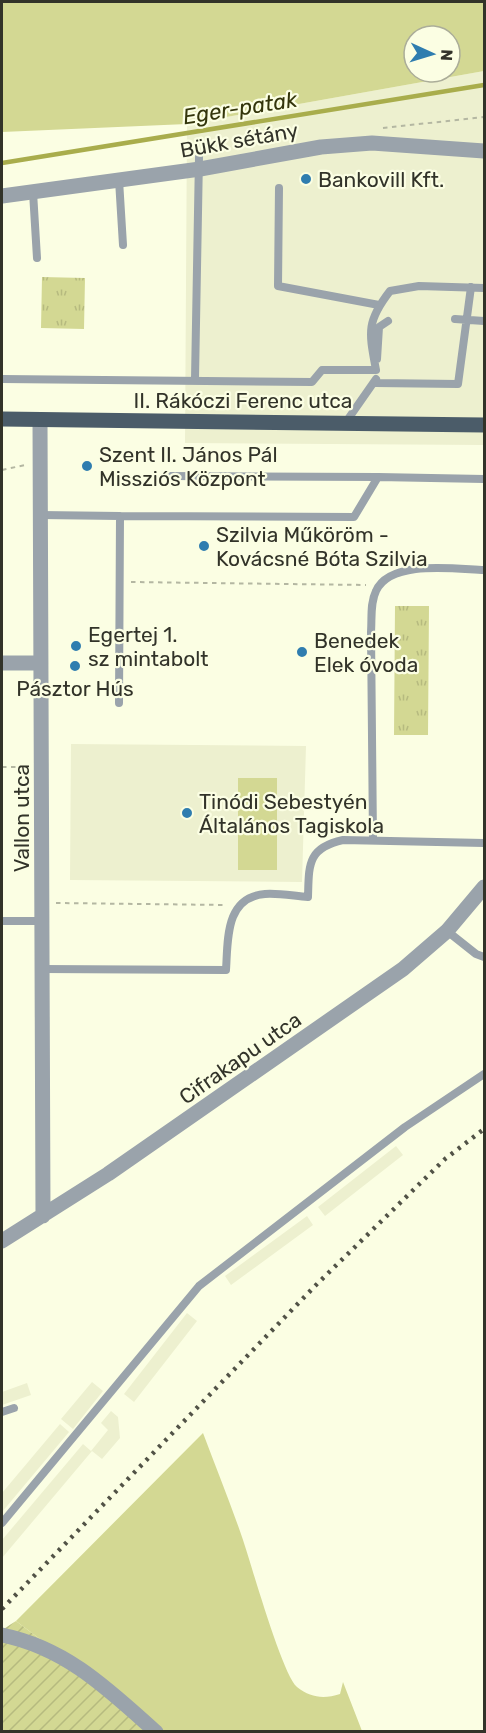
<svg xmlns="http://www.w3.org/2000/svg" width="486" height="1733" viewBox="0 0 486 1733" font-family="Rubik,sans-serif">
	<defs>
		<pattern id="park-tufts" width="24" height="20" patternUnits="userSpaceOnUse" patternTransform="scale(1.5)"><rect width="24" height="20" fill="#d3d893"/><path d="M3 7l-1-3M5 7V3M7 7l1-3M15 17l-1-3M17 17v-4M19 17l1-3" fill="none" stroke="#b6ba7f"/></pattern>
		<pattern id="garden-furrows" width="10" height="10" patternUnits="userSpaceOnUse" patternTransform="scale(1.5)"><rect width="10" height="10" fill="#d3d893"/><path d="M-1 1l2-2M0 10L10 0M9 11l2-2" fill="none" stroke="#b6ba7f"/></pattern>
	</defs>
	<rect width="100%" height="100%" fill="#fbfee3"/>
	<!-- built -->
	<path fill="#edf0cf" d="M484 71V445L185 443 187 124Z
		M71 744 306 746 302 882 70 880Z
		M396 1146 403 1155 325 1216 318 1207Z
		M307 1216 313 1225 231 1285 225 1276Z
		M187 1313 197 1321 134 1402 124 1394Z
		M92 1382 103 1391 73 1429 61 1419Z
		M27 1383 31 1395 2 1405V1392Z
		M111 1411 118 1417 120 1438 102 1459 92 1451 2 1558V1540L83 1444 91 1451 108 1430 101 1423Z
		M60 1424 69 1432 2 1512V1493Z"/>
	<!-- grass -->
	<path fill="#d3d893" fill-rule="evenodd" d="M2 2H484V71L187 124 2 132ZM414 36H450V72H414Z
		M238 778H277V870H238Z
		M203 1433C216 1468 230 1502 242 1537 251 1563 282 1674 297 1687 311 1698 324 1699 340 1694L343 1682 362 1731H162L16 1621Z"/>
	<!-- park -->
	<path fill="url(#park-tufts)" d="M42 277 85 278 84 329 41 328Z
		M395 606H429L428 735H394Z"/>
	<!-- garden -->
	<path fill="url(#garden-furrows)" d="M16 1621 162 1731 2 1732V1630Z"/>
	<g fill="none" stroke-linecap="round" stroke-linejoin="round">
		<!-- stream -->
		<path stroke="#a9ad4c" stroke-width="4.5" d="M2 163 484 85"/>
		<!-- path -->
		<path stroke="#b4b7a2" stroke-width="2" stroke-dasharray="4.5 4.5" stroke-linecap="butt" d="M383 128 484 117
			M2 470 25 465
			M131 582 366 585
			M2 767H26
			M56 903 227 905"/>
		<!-- service -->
		<path stroke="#9aa3ab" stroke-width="8" d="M119 180 123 245
			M279 188 278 286 379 305
			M33 192 37 258
			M455 319 484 321
			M377 359 379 327 388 321
			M376 370C369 332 366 322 390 291L419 286 484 288
			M2 379 312 382 322 370H376
			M195 379 199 157
			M376 383 458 384 471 287
			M346 422 376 379
			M168 476 378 477
			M40 515 120 516 119 703
			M120 516 354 517 378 477 484 479
			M373 840 371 632C372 618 370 603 376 591 390 559 456 569 484 570
			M2 921H42
			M447 931 476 954 484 957
			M42 969 226 970C228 940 225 897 265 894 279 893 294 896 308 897 309 865 307 848 343 840L484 843
			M2 1412 14 1408
			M2 1523 199 1286 405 1127 484 1074"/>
		<!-- minor -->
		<path stroke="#9aa3ab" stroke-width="15" d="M2 196 200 169 321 147 372 143 484 151
			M40 420 43 1216
			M2 663H41
			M2 1241 108 1174 403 969 447 931 484 887
			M2 1635C66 1648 108 1689 156 1732"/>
		<!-- primary -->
		<path stroke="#4b5c69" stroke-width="15" d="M2 419 484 425"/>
		<!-- rail -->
		<path stroke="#515246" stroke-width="4.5" stroke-dasharray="3 6" stroke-linecap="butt" d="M2 1609 316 1285 445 1159 484 1129"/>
	</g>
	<!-- markers -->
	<g fill="#2f7daf" stroke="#fbfee3" stroke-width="2">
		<circle cx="306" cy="179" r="6"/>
		<circle cx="87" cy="466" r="6"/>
		<circle cx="204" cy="546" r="6"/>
		<circle cx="76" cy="646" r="6"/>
		<circle cx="302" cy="652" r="6"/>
		<circle cx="75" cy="666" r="6"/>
		<circle cx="187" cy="813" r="6"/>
	</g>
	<g text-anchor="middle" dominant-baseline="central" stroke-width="4.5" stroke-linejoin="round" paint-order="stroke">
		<!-- street labels -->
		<g font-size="21" fill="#323329" stroke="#fbfee3">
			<text transform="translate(239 140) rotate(-10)">Bükk sétány</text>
			<text x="243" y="400">II. Rákóczi Ferenc utca</text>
			<text transform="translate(21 818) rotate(-90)">Vallon utca</text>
			<text transform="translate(240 1058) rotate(-35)">Cifrakapu utca</text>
		</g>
		<!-- poi labels -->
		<g font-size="21" fill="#323329" stroke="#fbfee3" text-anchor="start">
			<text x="318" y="179">Bankovill Kft.</text>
			<text x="99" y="454">Szent II. János Pál<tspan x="99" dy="24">Missziós Központ</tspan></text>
			<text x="216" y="534">Szilvia Műköröm -<tspan x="216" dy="24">Kovácsné Bóta Szilvia</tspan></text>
			<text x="88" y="634">Egertej 1.<tspan x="88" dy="24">sz mintabolt</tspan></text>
			<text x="314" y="640">Benedek<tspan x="314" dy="24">Elek óvoda</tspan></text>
			<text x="75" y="688" text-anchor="middle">Pásztor Hús</text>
			<text x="199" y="801">Tinódi Sebestyén<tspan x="199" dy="24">Általános Tagiskola</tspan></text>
		</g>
		<!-- water labels -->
		<g font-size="22" font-style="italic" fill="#33350b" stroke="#fbfee3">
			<text transform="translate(240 108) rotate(-9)">Eger-patak</text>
		</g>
	</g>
	<!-- border -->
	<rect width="486" height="1733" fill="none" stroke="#323329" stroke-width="6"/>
	<!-- north arrow -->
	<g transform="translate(432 54) rotate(94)"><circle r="28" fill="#fbfee3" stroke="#abad99" stroke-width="1.5"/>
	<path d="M0-4.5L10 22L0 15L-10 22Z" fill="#2f7daf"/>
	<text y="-9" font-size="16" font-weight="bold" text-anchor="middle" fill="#323329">N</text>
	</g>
</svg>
